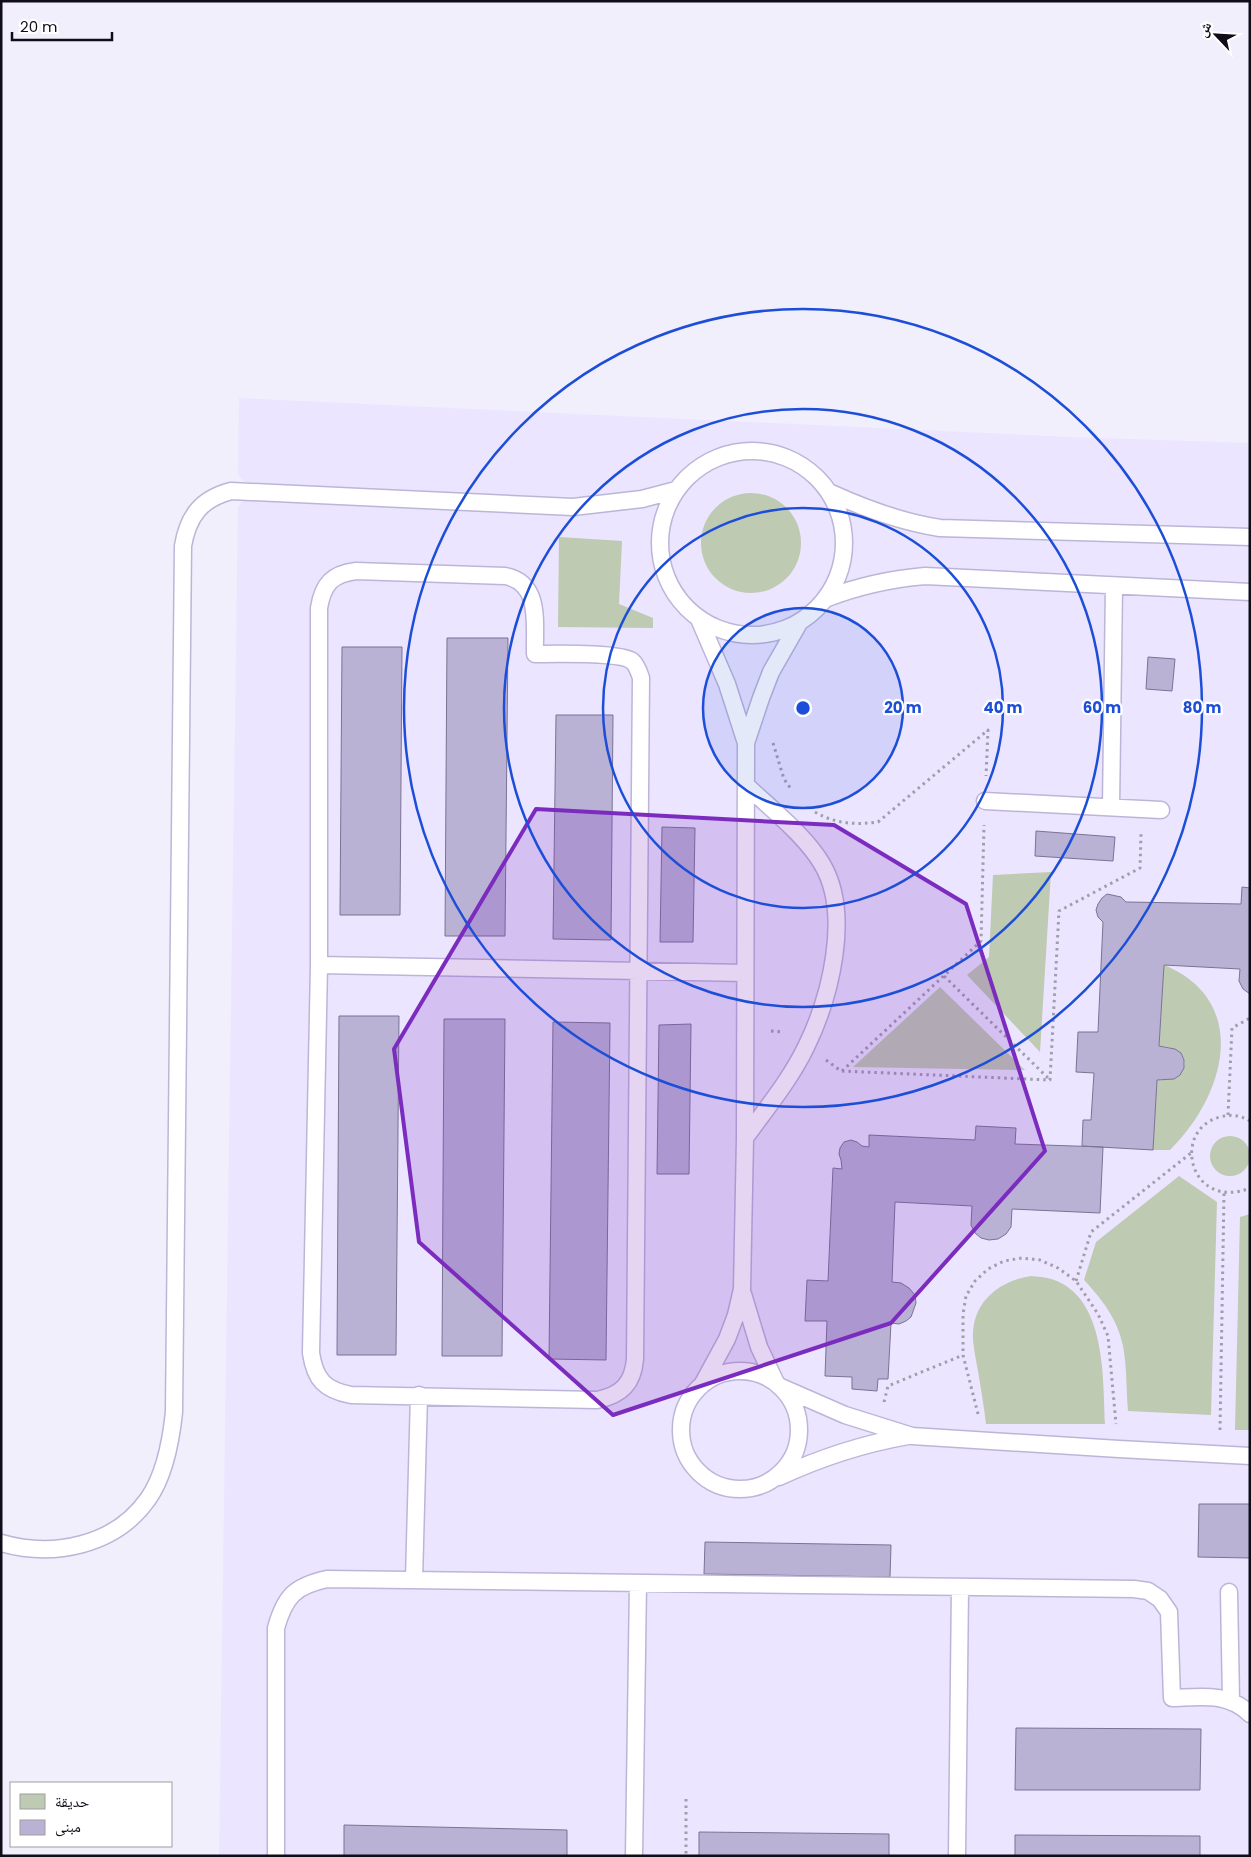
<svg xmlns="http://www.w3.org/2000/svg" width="1251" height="1857" viewBox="0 0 1251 1857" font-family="Poppins,'Noto Naskh Arabic',sans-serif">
	<rect width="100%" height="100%" fill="#f2effd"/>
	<!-- built -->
	<path fill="#ebe5ff" d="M239 398 1069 437 1250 443V1856H219L238 507 245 498V483L238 474Z"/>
	<!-- green -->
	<path fill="#becab2" d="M701 543a50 50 0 1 1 100 0a50 50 0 1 1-100 0Z
		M559 537 622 541 619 604 653 618V628L558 627Z
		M1051 872 1040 1052 967 975 989 957 993 875Z
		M1164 965C1251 1001 1226 1095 1170 1150H1153L1157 1080C1192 1083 1195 1047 1159 1046Z
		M940 987 1025 1070 853 1067Z
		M1210 1156a20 20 0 1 1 40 0a20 20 0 1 1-40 0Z
		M1179 1176 1217 1202 1211 1415 1128 1411C1126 1390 1127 1367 1123 1346 1118 1320 1102 1299 1084 1280L1096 1242Z
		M1250 1214V1430H1235L1240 1217Z
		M1031 1276C1042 1277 1052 1278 1061 1283 1106 1306 1103 1381 1105 1424H986C984 1407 981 1389 978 1371 976 1361 974 1350 973 1340 971 1303 998 1281 1031 1276Z"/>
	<!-- building -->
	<path fill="#bab2d5" stroke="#7b7393" d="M447 638H508L505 936H445Z
		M342 647H402L400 915H340Z
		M1148 657 1175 659 1172 691 1146 689Z
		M556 715H613L611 940 553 939Z
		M662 827 695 828 693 942H660Z
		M1036 831 1115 837 1113 861 1035 856Z
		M1242 887 1250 888V994L1243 989 1239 981 1240 969 1164 965 1159 1046 1175 1049 1181 1053 1184 1060V1068L1180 1075 1174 1079 1157 1080 1153 1150 1082 1146 1083 1120H1091L1094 1073 1076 1072 1078 1032H1098L1103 922 1098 917 1096 910 1098 904 1102 898 1107 894 1121 897 1126 902 1241 904Z
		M339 1016H399L396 1355H337Z
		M444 1019H505L502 1356H442Z
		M553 1022 610 1023 606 1360 549 1359Z
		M691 1024 689 1174H657L659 1025Z
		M976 1126 1016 1128 1015 1144 1103 1147 1100 1213 1012 1209 1011 1227 1006 1234 998 1239 989 1240 981 1238 975 1233 971 1225 972 1206 895 1202 892 1282 901 1283 909 1288 915 1295 916 1303 911 1317 906 1321 899 1324 891 1323 888 1379H878L877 1391 852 1389V1377L825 1376 827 1321H805L807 1280 828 1281 833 1168 842 1169 841 1160 839 1154 840 1148 844 1142 851 1140 857 1142 862 1146 869 1147V1135L975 1140Z
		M1199 1504H1250V1558L1198 1557Z
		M705 1542 891 1545 890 1577 704 1574Z
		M1016 1728 1201 1729 1200 1790H1015Z
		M344 1825 567 1830V1856H344Z
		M699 1832 889 1834V1856H699Z
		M1015 1835 1200 1836V1856H1015Z"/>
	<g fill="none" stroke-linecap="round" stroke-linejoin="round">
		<!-- service casing -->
		<g stroke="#bdb5d8" stroke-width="19">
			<path id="service" d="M660 543a92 92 0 1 1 184 0a92 92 0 1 1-184 0Z
				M831 493C866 509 901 522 940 528L1250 537
				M356 571 505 576C542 583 534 624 535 654 553 654 620 652 632 661 637 665 639 672 641 678L635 1359C633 1383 622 1395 597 1400L351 1395C325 1390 315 1380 311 1353L319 965V608C323 584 332 574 356 571Z
				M825 599C858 586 890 579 925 576L1250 592
				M699 619 727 684 746 743
				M985 801 1161 810
				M1111 807 1114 587
				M319 965 745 973
				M745 1138C766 1109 790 1080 806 1047 830 998 852 914 822 864 806 836 770 808 746 785
				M743 1294 759 1347 776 1383
				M681 1430a59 59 0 1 1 118 0a59 59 0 1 1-118 0Z
				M702 1385 727 1339 736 1315 742 1289 745 1138 746 743 761 698 771 672 799 623
				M781 1387 845 1415 912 1436 1119 1449 1250 1456
				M779 1477C820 1458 862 1444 908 1436
				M1 1543C53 1558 115 1546 148 1499 165 1475 171 1441 174 1412L183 546C188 516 201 499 231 491L573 507 642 499 676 490
				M414 1580 419 1395
				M1229 1592 1231 1700
				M276 1856V1628C285 1596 295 1586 327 1579L1134 1589 1148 1591 1160 1599 1169 1612 1172 1698C1201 1697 1228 1692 1250 1714
				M634 1856 638 1583
				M957 1856 960 1587"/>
		</g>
		<!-- path -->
		<path stroke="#a19eab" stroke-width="3" stroke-dasharray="2.5 4" stroke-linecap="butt" d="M773 743 784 779 791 789
			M815 812C835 824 856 825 878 822L988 730 986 776
			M944 976 1049 1079
			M771 1031 784 1032
			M826 1060 841 1071 1050 1080 1059 911 1140 868 1141 834
			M842 1071 981 941 984 825
			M1228 1115 1232 1028 1250 1018
			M1250 1121C1240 1115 1231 1114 1220 1117 1170 1130 1190 1212 1250 1188
			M1076 1281 1091 1232 1191 1153
			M884 1402 888 1386 963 1355
			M978 1414 963 1355V1314L966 1296 975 1281 988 1269 1004 1261 1022 1258 1040 1260 1058 1268 1076 1281 1098 1314 1108 1336 1116 1424
			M1220 1430 1224 1193
			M686 1799V1856"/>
		<!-- service -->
		<use href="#service" stroke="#fff" stroke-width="16"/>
	</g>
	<!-- marked area -->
	<path fill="#7b2cbf" fill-opacity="0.2" stroke="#7b2cbf" stroke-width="4" stroke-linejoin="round" d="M536 809 834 825 966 904 1045 1151 891 1323 613 1415 419 1242 394 1049Z"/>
	<!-- distance rings -->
	<circle cx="803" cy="708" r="100" fill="#1d4ed8" fill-opacity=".12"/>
	<g fill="none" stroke="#1d4ed8" stroke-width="2.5">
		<circle cx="803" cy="708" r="100"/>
		<circle cx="803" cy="708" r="200"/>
		<circle cx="803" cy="708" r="299"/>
		<circle cx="803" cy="708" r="399"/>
	</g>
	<circle cx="803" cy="708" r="8" fill="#1d4ed8" stroke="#fff" stroke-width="2.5"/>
	<g font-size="15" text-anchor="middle" font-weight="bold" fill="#1d4ed8" stroke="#fff" stroke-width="4.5" stroke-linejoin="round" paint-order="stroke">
		<text x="903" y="713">20 m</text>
		<text x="1003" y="713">40 m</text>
		<text x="1102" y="713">60 m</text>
		<text x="1202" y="713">80 m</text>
	</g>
	<!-- border -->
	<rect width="1251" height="1857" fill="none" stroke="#100d19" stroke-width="5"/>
	<!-- legend -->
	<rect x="10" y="1782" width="162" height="65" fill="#ffffff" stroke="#9f9ea3"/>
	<rect x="20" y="1794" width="25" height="15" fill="#becab2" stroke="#9f9ea3"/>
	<text x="55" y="1807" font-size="15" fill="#100d19">حديقة</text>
	<rect x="20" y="1820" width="25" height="15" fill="#bab2d5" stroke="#9f9ea3"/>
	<text x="55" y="1832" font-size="15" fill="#100d19">مبنى</text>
	<!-- north arrow -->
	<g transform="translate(1216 35) rotate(295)" stroke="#ffffff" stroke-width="4" paint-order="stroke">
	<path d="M0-4L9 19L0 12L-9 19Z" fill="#100d19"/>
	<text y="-8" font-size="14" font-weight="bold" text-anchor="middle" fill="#100d19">ش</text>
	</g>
	<!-- scale -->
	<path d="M12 32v8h100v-8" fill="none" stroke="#100d19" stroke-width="2.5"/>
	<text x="20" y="32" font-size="15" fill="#100d19" stroke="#ffffff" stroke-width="4" paint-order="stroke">20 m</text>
</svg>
